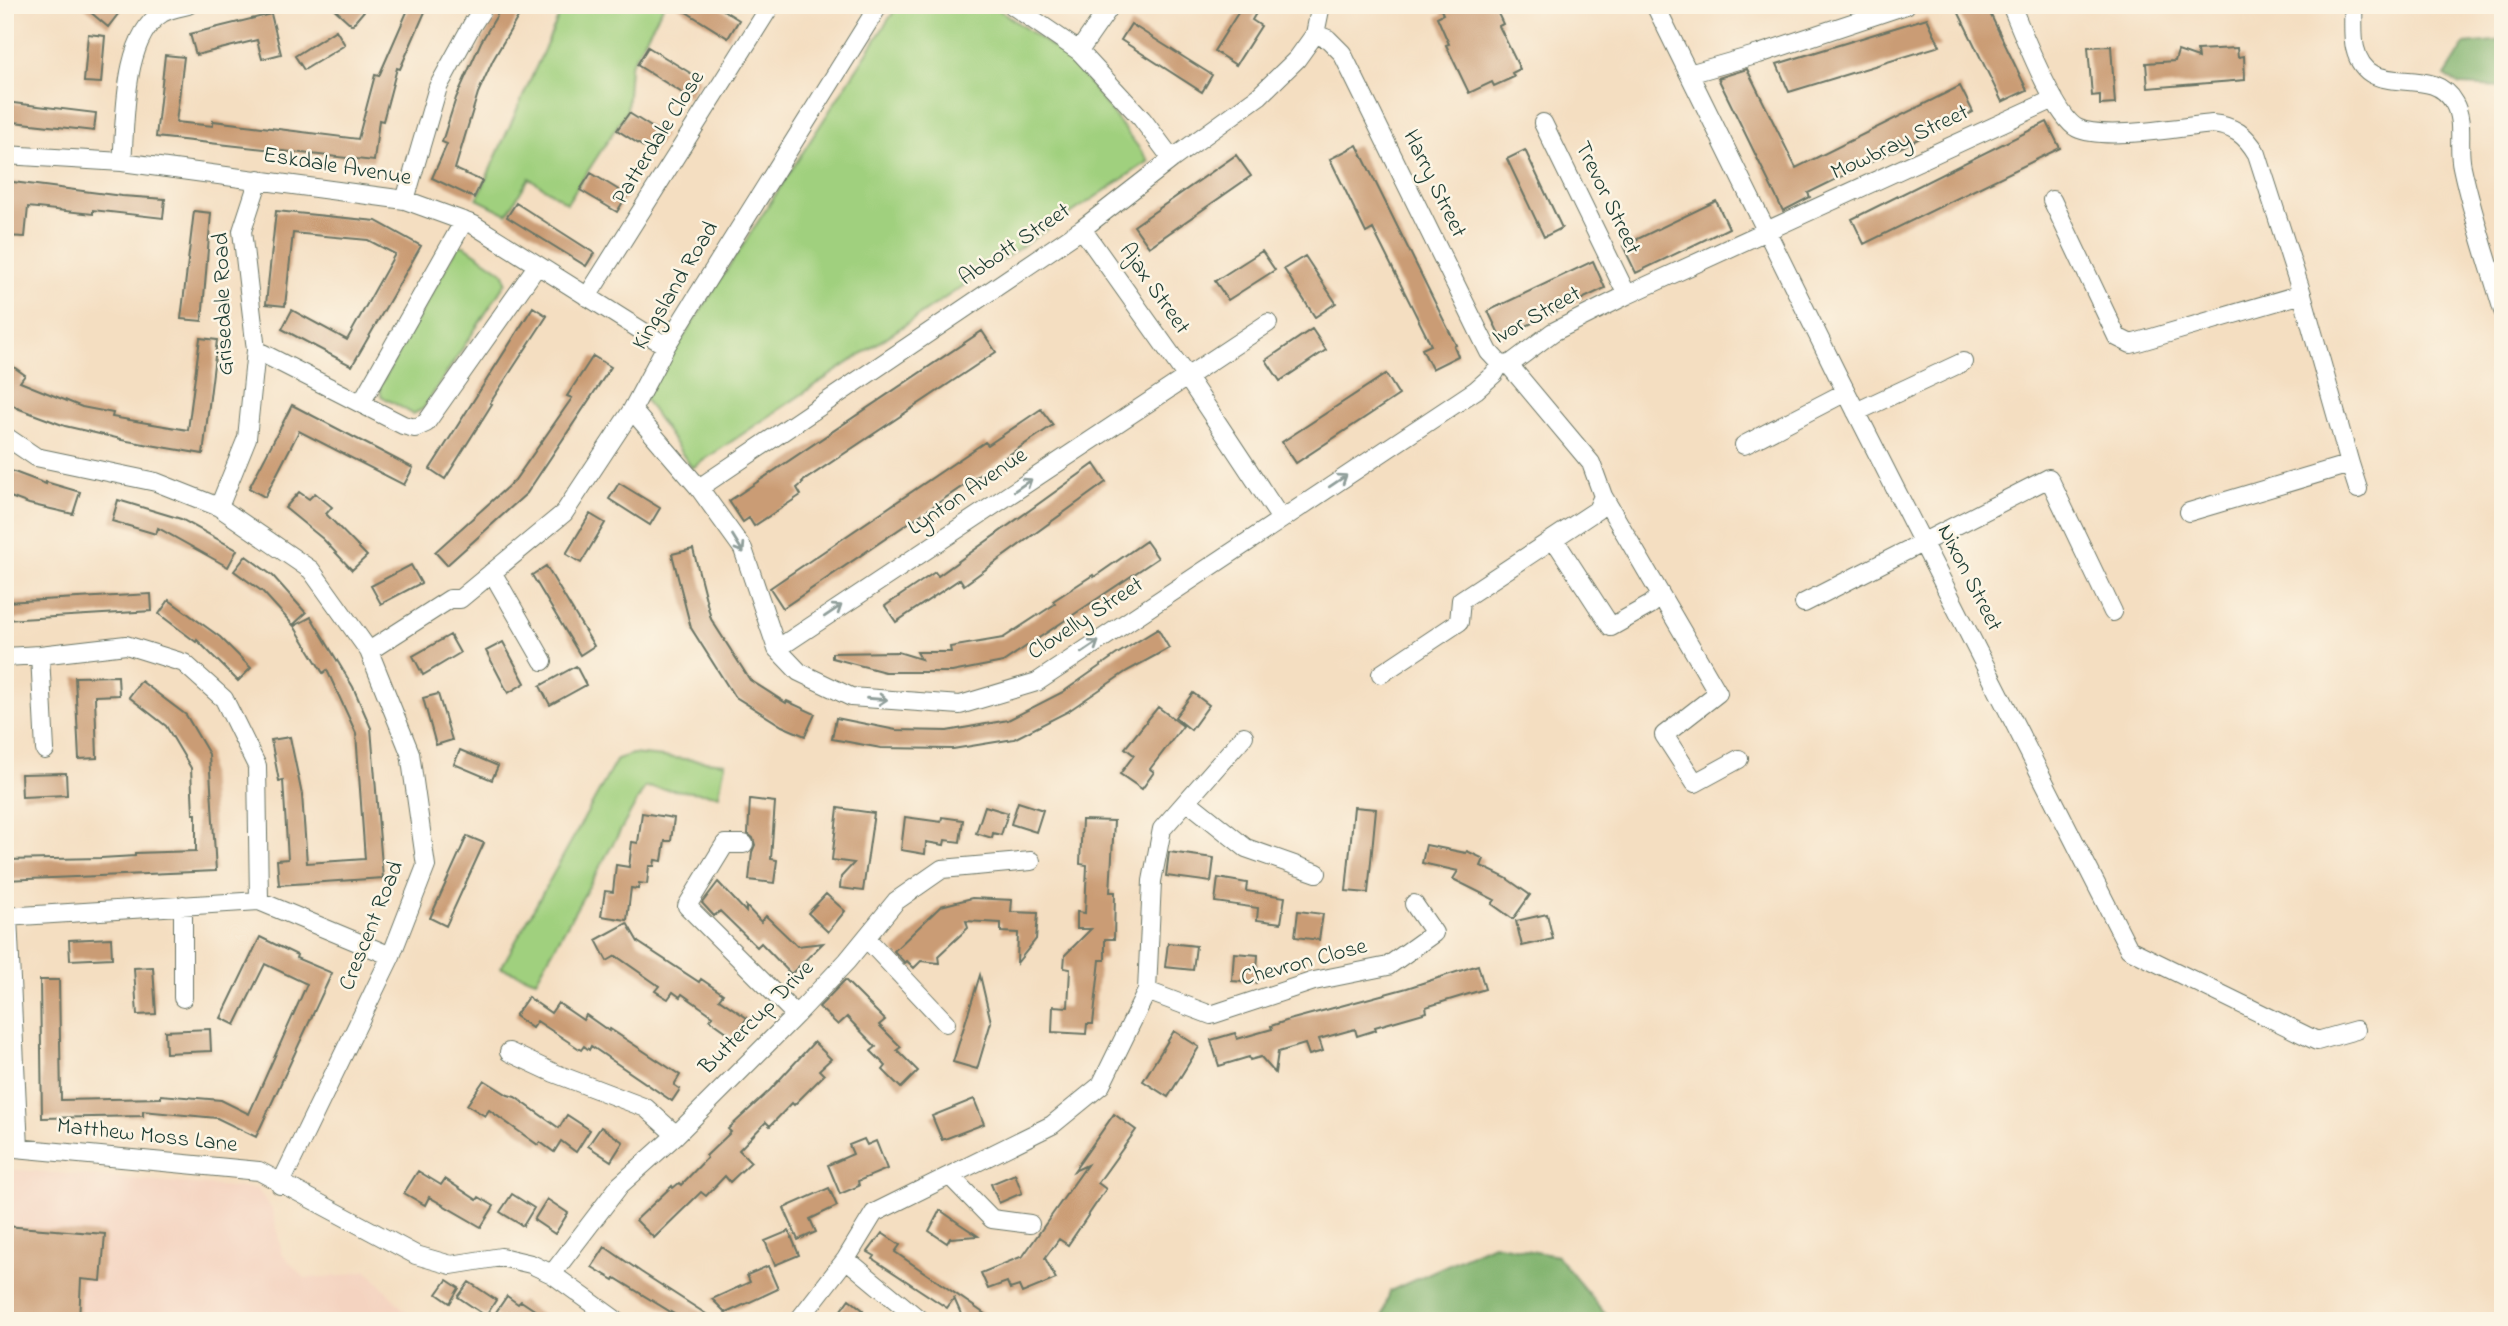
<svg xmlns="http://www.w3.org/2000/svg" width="2508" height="1326" viewBox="0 0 2508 1326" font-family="'Indie Flower',sans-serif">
	<rect width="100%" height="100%" fill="#fcf5e5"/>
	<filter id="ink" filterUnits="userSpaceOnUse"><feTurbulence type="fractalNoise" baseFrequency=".0143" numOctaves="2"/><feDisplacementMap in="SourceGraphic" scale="14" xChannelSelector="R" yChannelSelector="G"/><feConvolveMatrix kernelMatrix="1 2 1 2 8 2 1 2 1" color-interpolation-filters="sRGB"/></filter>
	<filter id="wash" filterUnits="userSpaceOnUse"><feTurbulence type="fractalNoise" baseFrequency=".00686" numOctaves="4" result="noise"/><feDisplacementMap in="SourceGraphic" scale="28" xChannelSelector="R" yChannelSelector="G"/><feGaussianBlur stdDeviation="1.57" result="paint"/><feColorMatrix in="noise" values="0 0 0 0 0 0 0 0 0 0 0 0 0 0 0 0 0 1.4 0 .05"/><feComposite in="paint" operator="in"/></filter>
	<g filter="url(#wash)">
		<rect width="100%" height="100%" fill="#f4dec1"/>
		<!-- built -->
		<path fill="#f4d3c0" d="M5 1169 257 1189 272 1209 282 1254 305 1278 342 1276 367 1270 403 1309 419 1321H5Z"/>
		<!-- green -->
		<path fill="#a0d07e" stroke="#608659" stroke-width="2" d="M564 5H664L630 66 627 111 567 203 529 178 507 214 477 199Z
			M898 5H992L1072 61 1149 161 692 468 644 398Z
			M458 246H465L504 273 506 282 423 409 413 414 381 396 380 386Z
			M632 754 725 763 719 795 645 787 536 980 501 968 617 759Z"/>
		<!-- forest -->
		<path fill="#80b26d" stroke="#507850" stroke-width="2" d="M2503 40V87L2461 85 2445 76 2465 44Z
			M1493 1244 1557 1256 1611 1321H1381L1390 1291Z"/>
		<g id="blocks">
			<!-- building -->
			<path fill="#ca9c75" d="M82 5H125L108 27Z
				M330 5H369L352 25Z
				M410 5H428L400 69 397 68 383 121 379 120 374 161 156 137 165 55 184 57 176 122 213 126V121L358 139 375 75 379 76Z
				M503 5H525L493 60 478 93 455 169 482 181 474 198 432 178 447 144 442 142 456 98 481 42Z
				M675 5H715L739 20 728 38Z
				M1243 5H1261L1252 20 1261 26 1236 65 1214 51Z
				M1451 5H1494L1503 24 1499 26 1520 69 1512 73 1514 77 1494 86 1492 82 1469 93 1446 45 1449 44 1437 17 1443 14 1441 10Z
				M1955 5H1986L2027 90 2002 102Z
				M271 14 281 54 262 59 257 40 196 55 190 34Z
				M1927 18 1940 46 1789 92 1777 64Z
				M1131 24 1212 75 1202 92 1121 40Z
				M336 30 345 45 304 70 295 56Z
				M88 34 105 36 101 83 84 82Z
				M2111 46 2115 104 2100 105V95L2092 96 2088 47Z
				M648 47 700 79 689 97 637 65Z
				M2237 48 2238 57 2244 56 2245 80 2148 88 2146 63 2175 61 2178 51 2198 58 2197 50Z
				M1747 69 1796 168 1960 86 1973 112 1808 193 1810 197 1783 211 1718 78Z
				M5 102 96 113 94 131 5 121Z
				M629 113 664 135 653 153 617 130Z
				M2047 122 2060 148 1864 244 1852 219Z
				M1357 145 1456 345 1454 346 1458 356 1432 369 1422 349 1431 345 1373 229 1366 233 1330 159Z
				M1525 150 1562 228 1544 237 1507 159Z
				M1236 155 1251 176 1149 247 1134 226Z
				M591 173 627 195 617 212 580 190Z
				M5 181 122 196 165 199 163 218 93 210V214L28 207 25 237 5 236Z
				M1716 201 1729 228 1636 273 1623 246Z
				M516 203 594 253 586 266 507 217Z
				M194 211 211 213 202 321 181 319Z
				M276 211 376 221 421 246 352 366 282 329 292 310 347 340 395 254 368 240 293 233 285 306 266 304Z
				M1262 251 1275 270 1228 300 1215 281Z
				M1305 256 1336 303 1315 317 1284 269Z
				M1593 261 1605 288 1501 338 1488 311Z
				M533 307 547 316 490 403 492 404 445 479 430 469Z
				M1312 329 1326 350 1280 381 1266 360Z
				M982 331 996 352 802 482 803 483 797 488 801 495 754 526 749 518 743 522 729 501Z
				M200 338 217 340 203 454 121 440V439L65 426 17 408 8 401 5 405V361L25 375 20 382 82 407 113 413 112 417 188 430Z
				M593 356 611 367 527 493 447 565 435 552 515 480 572 398 567 396Z
				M1386 374 1399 395 1296 463 1282 442Z
				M292 405 413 468 404 485 299 431 265 497 249 488Z
				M1041 409 1053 425 783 608 770 588 985 442 988 445Z
				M1094 464 1106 482 964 585 960 579 896 622 885 606 935 572 938 576Z
				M9 470 46 484V482L80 492 73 514 29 504 5 495V481Z
				M619 483 660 508 650 525 609 499Z
				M299 492 309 499 315 493 332 507 326 514 367 556 352 570 323 539 285 508Z
				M118 500 181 519 237 550 228 567 158 528 156 534 112 521Z
				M590 514 605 523 581 563 566 554Z
				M1146 541 1158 558 1003 662 952 672H885L832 658V653L898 652 921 659 917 652H951L950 647 1003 638 1055 604 1053 601 1093 575 1094 577Z
				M693 549 711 619 750 680 786 703 787 701 815 714 805 736 782 726 734 696 691 628 672 554Z
				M246 556 273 576 306 613 293 625 263 592 234 571Z
				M411 565 421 583 381 604 371 586Z
				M546 566 594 646 580 655 532 575Z
				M151 594 152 611 5 620V602Z
				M169 600 220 637 251 668 238 681 197 640 196 642 159 614Z
				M311 617 353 687 371 728 383 878 279 885 277 860 288 859 283 780 279 781 271 740 290 737 302 795 307 863 365 859 356 733 327 670 323 673 294 626Z
				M1158 629 1169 648 1127 671 1067 712 1014 739 953 749 881 748 832 739 836 718 896 730 947 731 1008 720 1063 692 1117 654Z
				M450 635 460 653 423 675 413 656Z
				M503 642 525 683 508 693 486 651Z
				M576 666 586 685 550 705 540 686Z
				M118 676 119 695 95 696 97 758 79 759 75 677Z
				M141 681 186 715 209 754 216 871 5 880V860L101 858 135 856V853L196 851V814H193L191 768 166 726 129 697Z
				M1193 693 1209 705 1191 730 1175 717Z
				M438 694 452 740 436 745 423 698Z
				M1158 707 1183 726 1150 769 1154 772 1142 789 1120 774 1134 755 1125 748Z
				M460 750 498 766 492 780 454 764Z
				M66 773 67 795 22 797 21 774Z
				M750 799 775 802 771 859 777 860 774 883 749 880 752 852 755 845 753 838 748 834Z
				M1018 802 1043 810 1036 832 1011 824Z
				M985 806 1008 813 1001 835 993 833 992 838 976 833Z
				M1354 807 1376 809 1368 893 1346 891Z
				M838 808 874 813 863 891 840 888 841 877 854 863 832 860Z
				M642 813 674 818 671 841H665L662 861 655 860 654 866H649L647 884 639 883 638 889 631 888 627 920 601 916 605 891 613 892 616 865 629 867 632 842 638 843Z
				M905 817 941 822 942 817 963 820 960 842 945 840 944 845 926 842 925 854 901 850Z
				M1082 820 1114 821 1110 892H1115L1114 939H1105V960H1100L1093 1024H1087L1086 1034 1052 1032 1053 1006 1068 1007 1070 969 1064 968 1065 955 1091 929H1077V912L1085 913 1087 865 1080 864Z
				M467 836 484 843 446 926 430 918Z
				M1426 845 1466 853 1467 851 1484 859 1481 866 1506 878 1530 895 1513 919 1492 904 1495 900 1453 879 1458 871 1422 863Z
				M1169 852 1214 858 1211 882 1166 876Z
				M1218 878 1247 883 1246 891 1285 897 1281 923 1257 920 1258 908 1215 902Z
				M718 882 746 912V906L761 922 766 916 797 946 823 943 791 974 761 943 757 947 720 911 714 916 702 903Z
				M826 894 845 911 828 932 808 913Z
				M972 898 1012 900 1011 912 1038 913 1036 939 1017 963 1018 933 1001 932V923L966 921 968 928 938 956 939 963 921 961 914 968 907 961 905 963 894 951 941 906Z
				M1298 911 1323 914 1319 940 1295 937Z
				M1547 914 1553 939 1522 946 1516 921Z
				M627 923 638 942 699 982 701 979 723 994 719 999 747 1018 734 1037 710 1020 713 1016 682 994 680 997 673 992 668 999 655 991 659 986 616 956 607 961 596 940Z
				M260 937 297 955 296 958 332 973 256 1137 217 1118 143 1111V1116L42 1118 40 980H59L61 1100 161 1098V1095L221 1100 249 1114 307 984 265 964 235 1025 221 1018Z
				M111 938 112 958 70 960 69 940Z
				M1168 943 1196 946 1193 970 1165 967Z
				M1234 953 1258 955 1256 983 1232 981Z
				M1478 965 1485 989 1426 1007 1427 1012 1375 1027 1376 1030 1357 1036 1355 1029 1319 1039 1323 1051 1309 1055 1305 1044 1278 1052 1275 1073 1261 1057 1250 1060 1249 1057 1219 1066 1211 1040 1235 1033 1237 1039 1272 1029 1271 1026 1289 1020 1407 988Z
				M153 967 156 1014 137 1015 134 968Z
				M980 975 991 1022 977 1069 953 1062Z
				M845 980 885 1020 879 1025 901 1047 897 1050 918 1071 901 1088 883 1070 886 1066 871 1051 876 1047 847 1017 838 1025 819 1007Z
				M528 997 551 1013 558 1003 583 1020 586 1015 609 1031 610 1029 680 1075 674 1085 680 1089 672 1101 591 1046 589 1050 584 1046 581 1050 537 1021 532 1028 515 1016Z
				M210 1029 211 1051 166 1053 165 1031Z
				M1174 1031 1199 1047 1168 1097 1143 1081Z
				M814 1042 831 1059 819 1070 824 1075 794 1105 792 1103 770 1126 766 1122 739 1150 751 1162 730 1182 725 1176 706 1196 701 1192 654 1238 636 1220 672 1186 673 1188 679 1183 681 1185 707 1158 706 1156 731 1132 728 1129 770 1090Z
				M484 1080 508 1095 515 1097 559 1128 567 1115 590 1130 576 1152 561 1141 554 1152 540 1142 538 1145 489 1110 485 1116 467 1105Z
				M974 1099 984 1124 942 1140 932 1116Z
				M1114 1114 1136 1130 1098 1183 1106 1189 1068 1245 1059 1239 1045 1258 1056 1279 1022 1293 1019 1286 1010 1289 1007 1282 988 1289 981 1273 1023 1256 1087 1165 1074 1171Z
				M601 1127 623 1142 611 1161 588 1146Z
				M864 1139 867 1145 876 1141 887 1169 858 1181 859 1186 840 1194 828 1165 853 1154 849 1145Z
				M418 1171 441 1185 445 1179 477 1200 479 1197 494 1206 481 1227 429 1197 425 1205 404 1193Z
				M1015 1174 1022 1193 999 1203 991 1184Z
				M829 1188 837 1206 810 1219 816 1232 798 1240 784 1208Z
				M512 1194 534 1208 523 1226 500 1212Z
				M547 1199 568 1213 555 1234 534 1220Z
				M940 1210 960 1224 978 1236 950 1238 947 1243 929 1231Z
				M5 1226 105 1234 101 1281 81 1279 79 1321H5Z
				M789 1231 799 1255 775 1265 765 1241Z
				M882 1233 900 1245 895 1252 995 1321H964L954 1298 947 1308 873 1259 875 1256 868 1252Z
				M605 1247 641 1272 717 1321H699L679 1317 615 1278 614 1280 592 1267Z
				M768 1266 778 1289 726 1313 712 1299 750 1282 747 1275Z
				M447 1280 459 1288 450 1303 437 1294Z
				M469 1282 496 1300 486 1316 458 1297Z
				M507 1296 518 1304 521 1301 551 1321H503L494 1315Z
				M849 1299 863 1310 855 1321H833Z"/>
		</g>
	</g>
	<g filter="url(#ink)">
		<use href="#blocks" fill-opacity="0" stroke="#6a7565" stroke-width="2"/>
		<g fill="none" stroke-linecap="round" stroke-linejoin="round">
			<!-- minor casing -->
			<g stroke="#6a7565" stroke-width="20">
				<path id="minor" d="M1012 5 1079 51 1142 119 1172 159
					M1655 5 1837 374 2129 949 2317 1041 2356 1030
					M2011 5C2022 31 2055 117 2077 128 2103 141 2181 127 2212 124 2234 126 2246 135 2257 154L2302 294 2350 464 2189 512
					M2353 5C2354 19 2352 35 2355 48 2368 104 2431 60 2454 103 2465 122 2457 146 2462 167 2472 215 2489 263 2503 311
					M1315 34 1328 39 1342 53 1478 330 1489 352 1500 364
					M1079 51 1111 5
					M1689 74 1759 54 1906 5
					M1543 123 1627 295
					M5 155 122 162 405 200 474 225 666 346
					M122 162C126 120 122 38 162 13 169 9 180 7 188 5
					M405 200 438 87 472 25 485 5
					M2052 200 2117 337 2131 344 2302 294
					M1082 229 1187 377 1281 519
					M587 297 771 5
					M256 350 403 425 415 428 426 423 537 266
					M1500 364 1509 365 1553 332 1627 295 2054 99
					M363 405 365 396 464 221
					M632 410 699 488 743 549 777 649 799 672 851 697 960 705 1037 682 1476 390 1494 374 1500 364
					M1856 412 1963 362
					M5 436 36 457 156 482 219 507 311 570 369 651 410 753 426 866 391 956 280 1185
					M1744 445 1846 392
					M2350 464 2358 489
					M699 488 1082 229 1172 159 1259 96 1297 59 1315 34 1321 5
					M1603 496 1718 693 1664 735 1695 783 1739 759
					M219 507 247 438 256 350 242 231 259 179
					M1554 539 1611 627 1650 605 1661 596
					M492 572 543 661
					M1804 603 2049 478 2113 612
					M777 649 1268 323
					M369 651 450 599H460L564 513 632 410 666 346 879 5
					M40 655 45 750
					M5 657 40 655 126 645 184 663 224 699 257 766 259 901
					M1381 674 1459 622 1461 600 1597 510 1603 496 1591 463 1509 365
					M1187 801 1246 848 1317 873
					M744 844H725L687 906 796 1015
					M183 905V998
					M5 917 259 901 391 956
					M8 917 19 1148
					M866 938 946 1023
					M1147 991 1211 1015 1314 981 1388 966 1434 933 1414 904
					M509 1052 554 1073 646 1108 676 1135
					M5 1147 259 1171 416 1255 451 1265 501 1257 531 1264 552 1274 617 1321
					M950 1176 992 1219 1030 1224
					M846 1259 921 1321
					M552 1274 620 1185 676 1135 796 1015 847 961 896 901 942 869 1031 861
					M798 1321 846 1259 874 1213 1052 1125 1101 1085 1147 991 1152 881 1162 829 1244 736"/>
			</g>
			<!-- minor -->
			<use href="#minor" stroke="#fff" stroke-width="18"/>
		</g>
		<!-- one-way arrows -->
		<defs><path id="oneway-shaft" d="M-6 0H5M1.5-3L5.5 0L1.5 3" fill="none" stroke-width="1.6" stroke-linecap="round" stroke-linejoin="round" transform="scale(1.75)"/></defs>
		<g stroke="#8f9e9a">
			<use href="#oneway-shaft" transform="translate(1338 481) rotate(-34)"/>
			<use href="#oneway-shaft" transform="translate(1023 485) rotate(-34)"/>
			<use href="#oneway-shaft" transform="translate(738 544) rotate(58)"/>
			<use href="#oneway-shaft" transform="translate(833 611) rotate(-34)"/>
			<use href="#oneway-shaft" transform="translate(1090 647) rotate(-34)"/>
			<use href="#oneway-shaft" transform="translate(877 699) rotate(4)"/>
		</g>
	</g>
	<g text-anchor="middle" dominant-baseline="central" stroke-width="5" stroke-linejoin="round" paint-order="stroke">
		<!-- street labels -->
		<g font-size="23" fill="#1f3d34" stroke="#fcf5e5">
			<text transform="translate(659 138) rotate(-58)">Patterdale Close</text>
			<text transform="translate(1900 143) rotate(-25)">Mowbray Street</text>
			<text transform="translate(337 167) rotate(9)">Eskdale Avenue</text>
			<text transform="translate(1434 184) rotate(64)">Harry Street</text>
			<text transform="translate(1607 198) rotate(64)">Trevor Street</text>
			<text transform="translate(1015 245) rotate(-34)">Abbott Street</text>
			<text transform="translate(676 286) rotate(-59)">Kingsland Road</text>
			<text transform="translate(1154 289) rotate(55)">Ajax Street</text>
			<text transform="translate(224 304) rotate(-92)">Grisedale Road</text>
			<text transform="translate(1537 316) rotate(-29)">Ivor Street</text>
			<text transform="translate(968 492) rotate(-34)">Lynton Avenue</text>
			<text transform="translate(1969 578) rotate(63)">Nixon Street</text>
			<text transform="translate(1086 619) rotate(-33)">Clovelly Street</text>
			<text transform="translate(372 926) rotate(-68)">Crescent Road</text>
			<text transform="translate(1304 963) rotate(-15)">Chevron Close</text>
			<text transform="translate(757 1018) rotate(-45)">Buttercup Drive</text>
			<text transform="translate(147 1136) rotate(6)">Matthew Moss Lane</text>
		</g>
	</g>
	<!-- margin -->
	<rect width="2508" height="1326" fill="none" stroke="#fcf5e5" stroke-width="28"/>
</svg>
